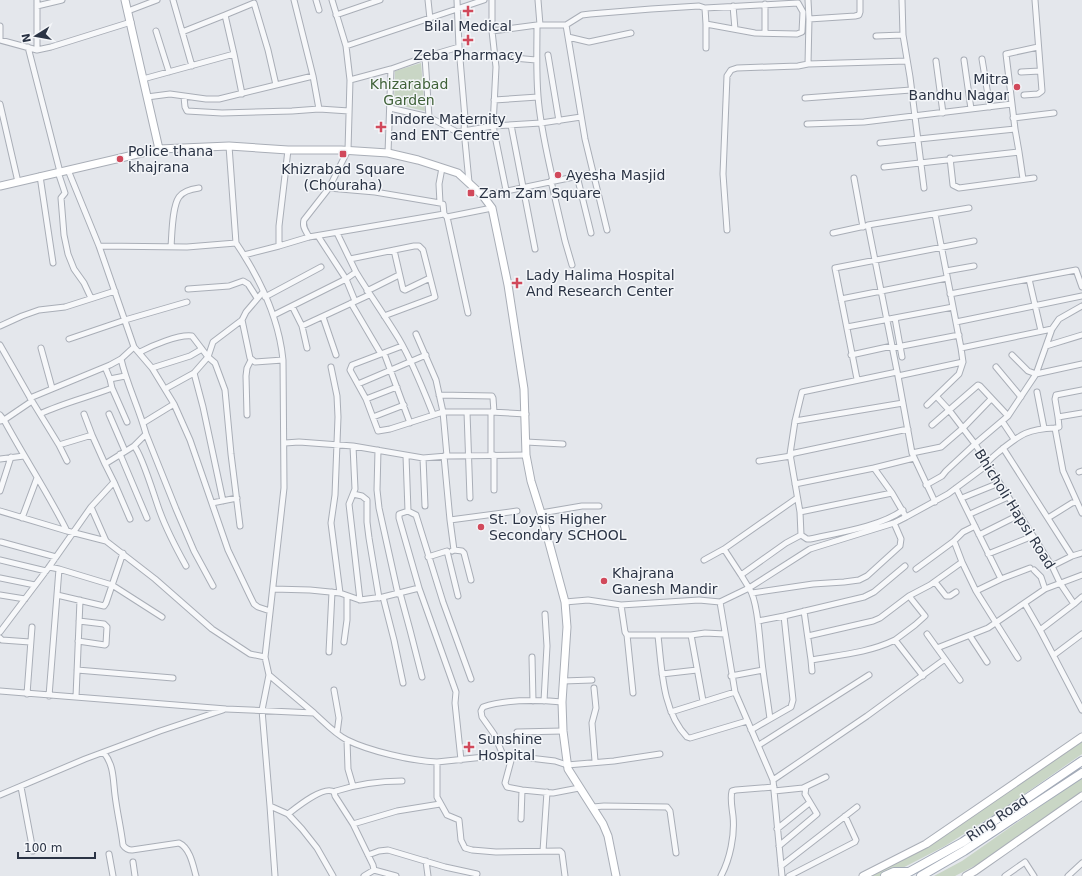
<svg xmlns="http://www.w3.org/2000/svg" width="1082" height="876" viewBox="0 0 1082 876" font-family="'DejaVu Sans',sans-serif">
	<rect width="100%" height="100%" fill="#e4e7ec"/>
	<!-- green -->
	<path fill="#c9d6c5" d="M421 63 425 111 394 104 395 71Z
		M1082 741V754L1000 811 945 846 887 876H869L1008 792Z
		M1082 777V792L980 863 955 876H934L962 861Z"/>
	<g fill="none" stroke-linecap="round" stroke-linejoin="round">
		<!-- street casing -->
		<g stroke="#a9aeb7" stroke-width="7">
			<path id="street" d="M173 0 192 66
				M294 0 313 76 319 109
				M316 0 319 10
				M428 0 430 19
				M457 0 459 47 465 118 464 130 469 182
				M492 0V31L496 67 493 126 506 190
				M538 0 540 25
				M902 0 903 35 910 77 924 188
				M37 6 62 0
				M733 6 735 29
				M705 8 706 24V48
				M128 11 157 0
				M336 15 380 0
				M809 19 855 16 859 15 860 12V0
				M537 25C537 49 536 72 538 96 540 125 547 153 553 181
				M566 25 585 139 607 230
				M0 26V40
				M156 31 169 72
				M492 31 537 25H566L582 15 590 14 651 9 699 6 705 8 798 3 803 12 802 32 797 34 755 33 706 24
				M182 32 225 15
				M765 33V4
				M876 36 903 35
				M568 37 589 42 631 33
				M0 40 37 50 51 47 131 22
				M346 46 484 0
				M28 47 60 172
				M37 50V0
				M234 54 242 94
				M548 55 559 121
				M425 57 459 47
				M514 58 536 60
				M982 59 990 107
				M964 60 971 109
				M936 61 943 113
				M808 64 907 61
				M1021 72 1040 71
				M143 79 234 54 225 15 254 3 268 50 276 85 219 99H206L170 94 147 97
				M350 80 391 69
				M276 85 313 76
				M1024 95 1038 94 1042 91 1035 0
				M184 97 185 107 187 111 222 113 292 111 319 109 349 111
				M805 98 911 90
				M494 100 538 97
				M0 104 18 182
				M1012 104 1006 54 1038 47
				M390 108 429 117
				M1013 118 1054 113
				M807 124 864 122 1012 104 1015 129
				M511 125 535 249
				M880 143 1015 129 1019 152 884 167
				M229 146 236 243C259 277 279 319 283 360L284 488 265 657
				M1019 152 1023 179
				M388 153 391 69 425 57 429 117 457 132 493 126 541 123 581 117
				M950 158 953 185 959 188 1034 178
				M442 168 439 184 440 203 443 204 444 214
				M58 172 65 193 61 198 64 235 68 254 74 269 84 283 91 298
				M40 176 53 263
				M577 176 591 233
				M854 178 863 227
				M551 181 565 241 572 265
				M329 188 375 192 440 203
				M483 196 593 173
				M935 214 961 348 1052 329
				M447 217 492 208
				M727 230 723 174 727 76 731 70 737 68 798 66 808 64 809 19 808 0
				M337 233 356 272
				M833 233 865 226
				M318 236 346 279 355 301
				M309 237C306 231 302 227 304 220L329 188 348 150 350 80 346 46 332 0
				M99 246 187 247 236 243
				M279 246 309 237 444 214 447 217 468 313
				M171 247C172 234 172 207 179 197 183 191 192 189 199 188
				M394 250 403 289 405 290 430 278
				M244 255 279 246V226L288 150
				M350 259 414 246H419L423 250 435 297 384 316
				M946 271 974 266
				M1029 279 1041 331
				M188 289 229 286 243 281 248 284 257 298
				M367 291 399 275
				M950 294 1076 270 1082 287
				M265 297 321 267
				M841 299 947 278
				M351 303 381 354
				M292 306 302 326 307 348
				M274 315 346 279 356 272C370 295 385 316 399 339 413 363 423 389 433 414
				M323 317 336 355
				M895 318 902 357
				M242 320 250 358 255 362 283 360
				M956 322 1082 296
				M0 326 22 316 39 310 65 307 115 291
				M302 326 369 295
				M847 327 953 307
				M416 334 436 380 443 412 447 456
				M69 339 125 320 187 302
				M0 345 32 401 59 445 92 435 105 464
				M402 346 352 365 350 370 366 399 378 431 390 429 443 412H491L526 414
				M1046 346 1082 335
				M134 347 152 368 174 404 190 440 228 550 250 596 254 604 258 607 270 611
				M41 348 52 388
				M892 348 959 335
				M140 352C151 346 179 334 192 336L208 357 215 363 225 390 231 454 240 526
				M384 353 410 423
				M851 355 892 346
				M1012 355 1028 371 1036 374 1052 329 1059 319 1082 306
				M1082 364 1036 374 1008 416 975 444 1052 566 1060 583 1074 604 1082 597
				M105 367 110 379
				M331 367 337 396 338 417 335 495 331 523 340 593
				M996 367 1021 397
				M152 368 190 356 202 349
				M194 373 203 407 223 501
				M898 376 963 362
				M857 379 835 268 974 241
				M358 384 426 355
				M112 388 127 422
				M165 389 194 373 208 357 213 342 242 320 246 312 263 292
				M1037 392 1044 428
				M439 395 492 396 493 398 494 412
				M30 398 110 365 121 359
				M366 399 397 387
				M32 401 4 420C24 457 48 493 67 531L106 541
				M927 405 959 374 963 362 961 348
				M467 412 470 498
				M491 412V455
				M40 414C63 403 89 397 112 388L110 379 125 376
				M84 414 92 435
				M109 414 125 451
				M0 415 4 420 0 421
				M247 415 246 376 247 368 251 360
				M373 417 404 405
				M1058 417 1055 399 1056 395 1082 390
				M795 421 903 403
				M1002 421 1014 439
				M143 423 174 404
				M932 425 978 385 980 386 1008 416
				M1055 428 1059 427 1058 417 1082 413
				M146 434 176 509 194 551 213 586
				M526 442 563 444
				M285 443 299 442 353 446 423 458 447 456 526 455
				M59 445 67 461
				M134 446C142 454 155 499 160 512 167 531 176 548 186 566
				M353 446 355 489 349 504 360 600
				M1003 448 1072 556 1082 553
				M378 450 377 490 379 508 398 594
				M912 453 941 447 963 428 991 399
				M120 454 147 518
				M790 454 795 421 802 392 897 372
				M494 455V490
				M406 456 408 511 416 515 443 602 471 679
				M444 456 450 520 517 511
				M423 458 425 506
				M0 459 24 456
				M759 461 791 456
				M874 468 914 458
				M1079 472 1082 471
				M114 482 130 519
				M795 484 874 468 892 493
				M926 485 942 476 946 471 975 444 949 410 937 397
				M956 488 1001 579 976 591
				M0 491 11 457
				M353 494 362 496 367 500V522L369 538 379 598
				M962 498 999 483
				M935 502 912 453 898 376 868 225 969 208
				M212 503 237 498
				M0 511 67 531
				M408 511 399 514V518L419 588
				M800 512 790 454 908 429
				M541 513 582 506H599
				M970 514 1008 497
				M22 518 37 478
				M1048 518 1072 503 1076 502
				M450 520 454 550 452 551
				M801 535 807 539H810C837 533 880 527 903 510
				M979 535 1019 515
				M1 542 56 557
				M724 549 797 498
				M454 550 462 551 464 553 471 580
				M988 554 1033 536
				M428 557 447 551 458 596
				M0 560 46 571
				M704 560 724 549 741 575
				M962 562 976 591 1018 658
				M1052 566 1072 556
				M49 567 59 569 49 696
				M59 569 112 585 162 617
				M916 569 954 541
				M1034 570 1041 577 1045 589
				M0 578 35 585
				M1001 579 1030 568
				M935 582 946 596H950L956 592
				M273 589 310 590 340 593 360 600 383 597 419 588 456 692 455 703 461 760
				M400 593 410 630 422 677
				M752 593 813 584 844 582 859 580 867 576 900 546 901 539 894 523 906 517
				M0 595 25 599
				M57 595 104 606 106 603 123 553
				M383 597 394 640 403 683
				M565 602 588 600 621 605 699 600 720 602 735 692 773 780 782 876
				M720 602 749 588 741 575 786 543 801 535 800 512 892 493 906 517 948 494 983 468C988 460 994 456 1001 450 1021 434 1028 429 1055 428L1063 471 1082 513
				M1025 604 1040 630 1074 604
				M621 605 625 632 627 635H691
				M804 611 811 660C839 655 868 653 895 640
				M758 621 784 616 864 597 874 592 905 566
				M1040 630 1082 710
				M0 632 49 567 91 507
				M927 634 937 648
				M627 635 633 693
				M658 636C662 669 662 711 687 737L690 738 747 721
				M808 636 873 621 880 618 909 596
				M970 636 987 662
				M0 638 2 640 30 642
				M78 641 105 645 106 644 107 627 104 624 79 621
				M344 642 347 620V596
				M329 652 332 592
				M1054 655 1082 634
				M532 657 533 701
				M945 659 960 680
				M811 660 812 671
				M77 670 173 678
				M662 674 697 670
				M269 675 262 710 270 806 288 814 302 829 317 848 333 876
				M731 676 763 670
				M923 676 895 640 915 625 925 616 909 596 930 585 962 562 954 541 963 532 975 526
				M563 681 592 680
				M594 688 596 708 592 723 595 761
				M334 690 339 718 337 733
				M0 691 226 709 314 713 269 675 265 657 250 654 212 629 155 579 106 541 91 507 114 482 105 464 134 446 146 434C139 408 127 385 121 359L134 347 99 246 68 170
				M27 694 32 627
				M76 697 80 600
				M544 701 547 646 545 614
				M703 701 691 635 705 633 725 634
				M671 712 735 692
				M314 713C324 722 335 734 347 740 369 751 412 761 437 762L503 755 555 761 567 765 614 761 660 754
				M770 719 791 707 793 700 784 616
				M751 730 770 719C768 702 765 686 763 670 760 651 759 602 749 588L810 549 894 523
				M517 732 563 731
				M347 740 348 769 353 786
				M759 745 869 675
				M104 753C114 765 113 780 115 795 117 812 121 828 123 845 125 848 127 850 132 850L179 843C190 848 193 865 196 876
				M503 755 494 734 482 717 481 711 483 707C506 699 539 700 562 702
				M512 757 505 783 507 787 522 790 553 793 579 788
				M437 762V797L447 815 459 820 461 840 465 848 472 850 496 852 560 851 562 853 565 876
				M773 780 867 716 945 659 937 648 988 628 1045 589 1082 575
				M21 787 33 851
				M774 791 803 788 826 777
				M0 795 85 759 160 731 223 710
				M270 806 275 876
				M593 807 604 806 667 807 670 811 676 853
				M288 814C297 807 324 785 334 792
				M521 819 522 790
				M353 824 397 811 440 804
				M777 829 808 804
				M779 846 817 814 805 794 806 787
				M543 851 547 792
				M109 854 113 876
				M368 855 379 851 388 850 445 867 477 874
				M426 861 428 876
				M133 862 135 876
				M781 866 857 807
				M374 870 396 876
				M364 876 374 870 373 865 353 824 335 796 334 792 336 791C358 784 379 781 402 781
				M721 876C730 859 735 835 733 816 732 807 730 799 732 791L736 790 774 787
				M789 876 855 842 856 840 845 816
				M1005 876 1025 862 1034 876
				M1068 876 1082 863"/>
		</g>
		<!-- secondary casing -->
		<g stroke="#a9aeb7" stroke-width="9">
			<path id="secondary" d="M125 0 159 149
				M0 186 159 149 229 146 288 150H341L388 153 418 160 458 173 483 196 492 208 508 285 524 389 526 455 531 481 541 513 565 602 567 627 562 702 563 731 568 769 603 824 608 836 616 876
				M863 876 926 844 1082 737
				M966 876 975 871 1082 796"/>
		</g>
		<!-- primary casing -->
		<g stroke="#a3abb8" stroke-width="10">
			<path id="primary" d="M885 876 894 872H909L963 842 1082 761
				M921 876 964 851 1082 773"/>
		</g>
		<!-- street -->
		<use href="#street" stroke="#f7f8fa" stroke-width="5"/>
		<!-- secondary -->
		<use href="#secondary" stroke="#fff" stroke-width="7"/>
		<!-- primary -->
		<use href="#primary" stroke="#fff" stroke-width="8"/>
	</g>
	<!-- markers -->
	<g fill="#d1495b" stroke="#f4f6f9" stroke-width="1.5">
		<path d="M466 5h4v4h4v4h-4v4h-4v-4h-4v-4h4z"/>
		<path d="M466 34h4v4h4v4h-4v4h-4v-4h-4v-4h4z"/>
		<circle cx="1017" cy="87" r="4"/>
		<path d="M379 121h4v4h4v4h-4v4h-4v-4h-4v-4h4z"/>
		<rect x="339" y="150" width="8" height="8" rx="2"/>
		<circle cx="120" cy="159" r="4"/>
		<circle cx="558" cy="175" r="4"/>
		<rect x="467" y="189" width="8" height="8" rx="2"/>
		<path d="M515 277h4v4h4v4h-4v4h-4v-4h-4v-4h4z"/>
		<circle cx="481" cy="527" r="4"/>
		<circle cx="604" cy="581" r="4"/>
		<path d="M467 741h4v4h4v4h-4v4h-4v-4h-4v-4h4z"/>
	</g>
	<g text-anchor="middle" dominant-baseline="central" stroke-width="3" stroke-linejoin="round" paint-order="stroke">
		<!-- poi labels -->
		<g font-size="14" fill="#2b3445" stroke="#f4f6f9" text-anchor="start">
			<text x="468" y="26" text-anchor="middle">Bilal Medical</text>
			<text x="468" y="55" text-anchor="middle">Zeba Pharmacy</text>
			<text x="1009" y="79" text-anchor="end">Mitra<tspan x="1009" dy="16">Bandhu Nagar</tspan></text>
			<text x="390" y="119">Indore Maternity<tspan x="390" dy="16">and ENT Centre</tspan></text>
			<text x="128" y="151">Police thana<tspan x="128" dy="16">khajrana</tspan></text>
			<text x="343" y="169" text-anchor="middle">Khizrabad Square<tspan x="343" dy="16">(Chouraha)</tspan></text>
			<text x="566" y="175">Ayesha Masjid</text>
			<text x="479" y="193">Zam Zam Square</text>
			<text x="526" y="275">Lady Halima Hospital<tspan x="526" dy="16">And Research Center</tspan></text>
			<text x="489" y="519">St. Loysis Higher<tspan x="489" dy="16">Secondary SCHOOL</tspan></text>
			<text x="612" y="573">Khajrana<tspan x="612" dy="16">Ganesh Mandir</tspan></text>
			<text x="478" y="739">Sunshine<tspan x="478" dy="16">Hospital</tspan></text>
		</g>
		<!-- park labels -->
		<g font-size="14" fill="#3f6138" stroke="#f4f6f9">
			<text x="409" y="84">Khizarabad<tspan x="409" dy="16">Garden</tspan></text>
		</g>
		<!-- street labels -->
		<g font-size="14" fill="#2b3445" stroke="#f4f6f9">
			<text transform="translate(1015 509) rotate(58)">Bhicholi Hapsi Road</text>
			<text transform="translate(997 818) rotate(-34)">Ring Road</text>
		</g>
	</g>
	<!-- north arrow -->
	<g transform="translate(36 36) rotate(259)" stroke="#f4f6f9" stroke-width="3" paint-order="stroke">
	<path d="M0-3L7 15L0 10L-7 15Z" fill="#2b3445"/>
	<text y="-6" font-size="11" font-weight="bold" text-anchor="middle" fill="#2b3445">N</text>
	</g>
	<!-- scale -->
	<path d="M18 852v6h77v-6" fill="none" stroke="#2b3445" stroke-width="2"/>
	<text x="24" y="852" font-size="12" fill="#2b3445" stroke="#f4f6f9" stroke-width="3" paint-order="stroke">100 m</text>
</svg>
